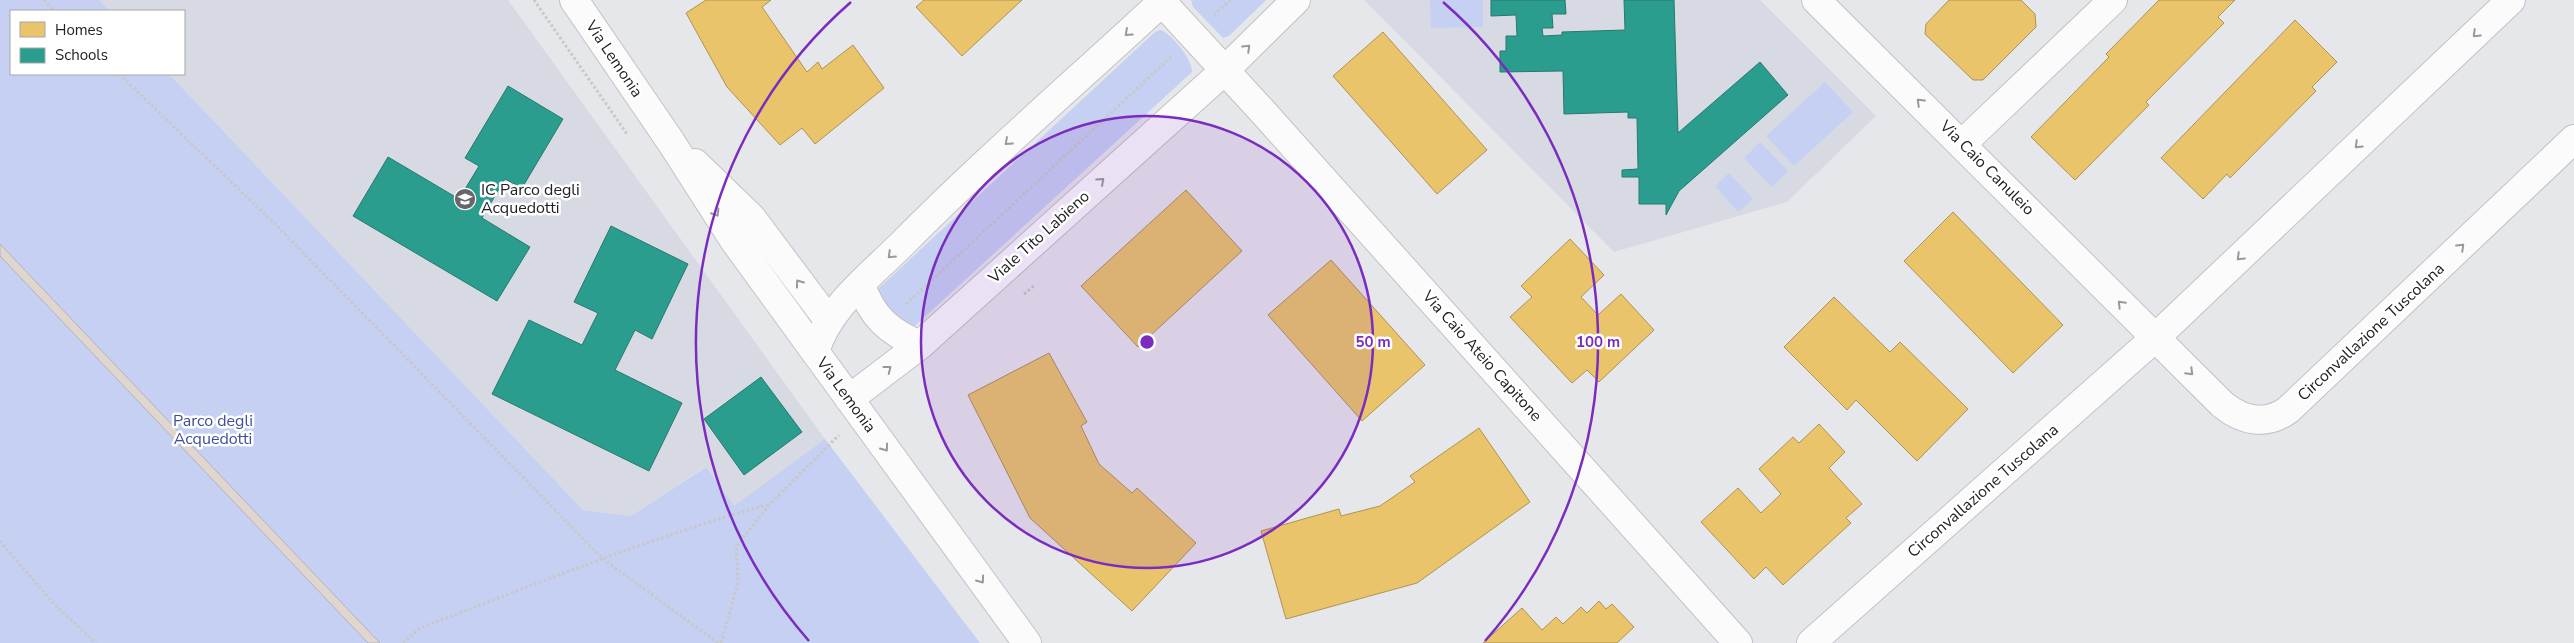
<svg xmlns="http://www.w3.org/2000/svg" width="2574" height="643" viewBox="0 0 2574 643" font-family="'Nunito Sans',sans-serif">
	<rect width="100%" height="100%" fill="#e6e7eb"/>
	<!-- built -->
	<path fill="#d7dae3" d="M99 0H508L825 439 734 507 705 467 631 516 583 510 169 74H184V11H110Z
		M1364 0H1760L1876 116 1787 202 1614 252Z"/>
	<!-- green -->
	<path fill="#c5d0f2" d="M0 0H99L110 11H11V74H169L583 510 631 516 706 467 734 506 825 439 980 643H0Z
		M1191 0H1266L1229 36 1223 38 1193 7Z
		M1430 0H1483V27L1431 28Z
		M1160 30C1171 33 1193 60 1192 72L917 324 913 327 895 325 877 291 879 288 1155 32Z
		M1825 82 1853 112 1794 166 1766 136Z
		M1760 142 1788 171 1772 187 1744 158Z
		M1729 173 1753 199 1738 212 1715 186Z"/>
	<!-- homes -->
	<path fill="#e9c46a" stroke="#ad9355" d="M706 0H771L762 7 807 72 818 62 822 69 853 45 884 88 815 144 802 128 780 145 727 87 686 13Z
		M924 0H1022L962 56 916 7Z
		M1949 0H2021L2035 14 2036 27 1983 80H1973L1925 34 1926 24Z
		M2159 0H2235L2218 17 2224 23 2146 102 2149 105 2075 180 2031 137 2109 57 2106 54Z
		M2295 20 2337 62 2312 87 2316 91 2230 178 2227 174 2203 199 2161 158Z
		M1383 32 1487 150 1437 194 1333 76Z
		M1186 190 1242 251 1138 347 1081 286Z
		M1953 212 2063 325 2013 373 1904 261Z
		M1570 239 1604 275 1581 297 1598 315 1621 294 1654 330 1599 382 1587 370 1572 383 1510 317 1532 297 1521 286Z
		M1331 260 1425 365 1362 421 1268 315Z
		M1834 297 1890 352 1900 342 1968 409 1917 461 1856 400 1847 410 1784 347Z
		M1049 353 1087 422 1081 426 1099 464 1132 493 1137 488 1196 543 1132 611 1030 518 968 395Z
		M1819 424 1845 452 1829 468 1862 504 1846 518 1851 523 1783 585 1766 567 1754 579 1701 522 1738 488 1761 513 1781 494 1759 469 1793 437 1799 443Z
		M1479 428 1530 502 1417 583 1286 619 1261 531 1339 509 1341 516 1380 506 1415 482 1410 476Z
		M1599 601 1606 609 1612 604 1634 627 1617 643H1483L1522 608 1542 630 1556 617 1563 624 1581 607 1587 613Z"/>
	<!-- schools -->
	<path fill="#2a9d8f" stroke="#28786f" d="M1491 0H1565L1566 14H1552L1553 28H1542L1543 36 1562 35V32L1625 30 1624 0H1674L1678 133 1760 62 1788 95 1679 191 1666 215V204H1639V177H1622V170L1638 169 1637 118H1628V112L1564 114 1563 71 1500 72V51H1506V36H1517L1516 15 1491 16Z
		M508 86 563 119 522 188 505 179 482 218 530 247 497 301 353 216 388 157 459 199 479 166 465 158Z
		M611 226 688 264 652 339 635 330 615 370 682 403 649 471 492 394 529 320 582 345 598 313 574 302Z
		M761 377 802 432 744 475 704 419Z"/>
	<!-- building -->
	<path fill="#e1d5d0" stroke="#b3b3b4" d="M0 244 380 643H368L0 256Z"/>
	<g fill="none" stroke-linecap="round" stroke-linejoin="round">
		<!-- minor casing -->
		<g stroke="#c1c2c5" stroke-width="30">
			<path id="minor" d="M574 0 671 142 733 239 1027 643
				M1816 0 2223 405C2243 421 2266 426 2288 410L2574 139
				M1162 2 1263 112 1738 643
				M1963 143 2113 0
				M695 163 751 217 829 321
				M861 285C872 317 889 332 920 345
				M815 352C828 307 870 276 902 244 986 159 1077 81 1164 0
				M849 399 920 345 1225 70 1296 0
				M1811 643 2155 338 2511 0"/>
		</g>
		<!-- path -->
		<path stroke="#c8c8c8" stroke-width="3" stroke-dasharray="2.5 2.5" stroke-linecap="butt" d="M44 0 54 11
			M534 0 627 134
			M1214 15 1230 0
			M119 74 275 224 603 559 718 643
			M1024 294 1035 285
			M906 304 1172 56
			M0 541 55 605 96 643
			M403 643 420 628C536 584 651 537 770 504
			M721 643 738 583 736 547 770 504 839 435"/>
		<!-- minor -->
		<use href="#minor" stroke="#fbfbfc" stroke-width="28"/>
	</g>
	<!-- one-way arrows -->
	<defs><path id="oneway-chevron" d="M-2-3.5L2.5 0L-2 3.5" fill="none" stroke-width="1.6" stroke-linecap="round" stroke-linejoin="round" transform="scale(1.25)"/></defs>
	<g stroke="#99999b">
		<use href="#oneway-chevron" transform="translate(1128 33) rotate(138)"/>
		<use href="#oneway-chevron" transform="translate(2476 34) rotate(136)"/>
		<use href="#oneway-chevron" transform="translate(1247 48) rotate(-44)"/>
		<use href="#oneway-chevron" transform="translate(1920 102) rotate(-136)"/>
		<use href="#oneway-chevron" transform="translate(1008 142) rotate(138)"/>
		<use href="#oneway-chevron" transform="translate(2358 145) rotate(136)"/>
		<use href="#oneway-chevron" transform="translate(1101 181) rotate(-42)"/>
		<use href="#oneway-chevron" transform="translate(716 213) rotate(58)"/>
		<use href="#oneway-chevron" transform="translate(2461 247) rotate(-44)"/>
		<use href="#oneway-chevron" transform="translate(891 255) rotate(136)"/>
		<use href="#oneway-chevron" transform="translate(2240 257) rotate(136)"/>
		<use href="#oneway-chevron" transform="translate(799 283) rotate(-126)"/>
		<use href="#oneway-chevron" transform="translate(2121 304) rotate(-135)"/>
		<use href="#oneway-chevron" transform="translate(888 369) rotate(-38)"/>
		<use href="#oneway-chevron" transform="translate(2190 372) rotate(45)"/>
		<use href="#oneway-chevron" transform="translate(885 448) rotate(54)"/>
		<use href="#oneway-chevron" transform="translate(981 580) rotate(54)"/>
	</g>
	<!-- distance rings -->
	<circle cx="1147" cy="342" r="226" fill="#7b2cbf" fill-opacity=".12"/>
	<g fill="none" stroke="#7b2cbf" stroke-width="2.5">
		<circle cx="1147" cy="342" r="226"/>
		<path d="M809 641A451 451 0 0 1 851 2M1443 2A451 451 0 0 1 1485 641"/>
	</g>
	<!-- icons -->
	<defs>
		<g id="school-disc" transform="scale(1.125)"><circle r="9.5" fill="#67676a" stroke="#fff"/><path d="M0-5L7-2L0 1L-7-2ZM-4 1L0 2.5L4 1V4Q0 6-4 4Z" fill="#fff"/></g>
	</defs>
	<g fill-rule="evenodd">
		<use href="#school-disc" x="465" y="199"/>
	</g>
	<g text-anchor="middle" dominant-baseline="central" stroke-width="5" stroke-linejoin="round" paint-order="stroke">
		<!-- street labels -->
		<g font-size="16" fill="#222224" stroke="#fff">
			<text transform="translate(614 59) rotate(56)">Via Lemonia</text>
			<text transform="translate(1987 168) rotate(45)">Via Caio Canuleio</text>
			<text transform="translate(1039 237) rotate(-42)">Viale Tito Labieno</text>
			<text transform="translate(2371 332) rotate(-43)">Circonvallazione Tuscolana</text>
			<text transform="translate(1482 356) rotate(48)">Via Caio Ateio Capitone</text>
			<text transform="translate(846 395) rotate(54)">Via Lemonia</text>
			<text transform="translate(1983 491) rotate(-41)">Circonvallazione Tuscolana</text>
		</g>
		<!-- poi labels -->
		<g font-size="16" fill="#222224" stroke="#fff" text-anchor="start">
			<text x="481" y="190">IC Parco degli<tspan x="481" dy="18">Acquedotti</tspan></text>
		</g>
		<!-- park labels -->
		<g font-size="16" fill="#3c4f97" stroke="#fff">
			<text x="213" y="421">Parco degli<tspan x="213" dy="18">Acquedotti</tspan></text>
		</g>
	</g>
	<circle cx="1147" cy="342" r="8" fill="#7b2cbf" stroke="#fff" stroke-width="2.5"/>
	<g font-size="15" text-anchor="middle" font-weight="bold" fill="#7b2cbf" stroke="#fff" stroke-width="5" stroke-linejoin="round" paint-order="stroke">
		<text x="1373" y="347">50 m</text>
		<text x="1598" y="347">100 m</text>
	</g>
	<!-- legend -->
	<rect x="10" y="10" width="175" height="65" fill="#ffffff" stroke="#a7a7a7"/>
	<rect x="20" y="22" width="25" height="15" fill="#e9c46a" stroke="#a7a7a7"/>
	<text x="55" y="35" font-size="15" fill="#222224">Homes</text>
	<rect x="20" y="48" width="25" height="15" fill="#2a9d8f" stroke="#a7a7a7"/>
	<text x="55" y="60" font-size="15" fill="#222224">Schools</text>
</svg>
